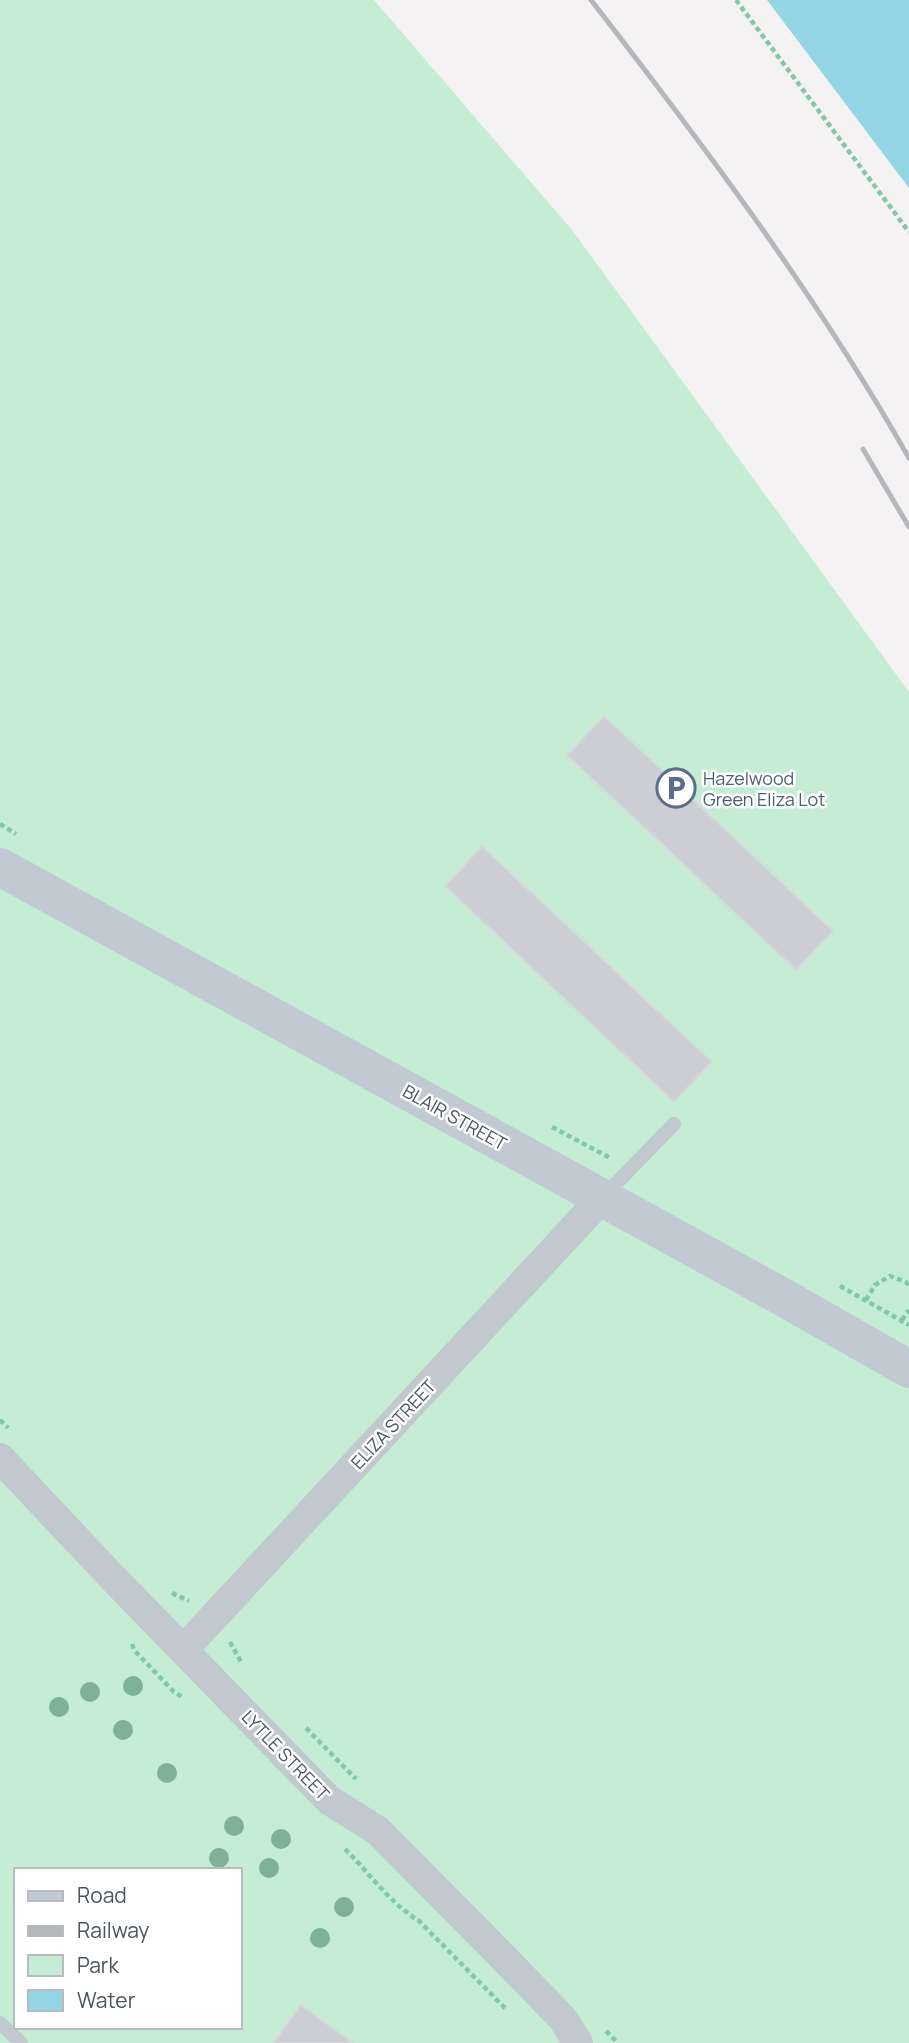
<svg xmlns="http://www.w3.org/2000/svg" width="909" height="2043" viewBox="0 0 909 2043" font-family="Manrope,sans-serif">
	<rect width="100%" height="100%" fill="#f4f2f2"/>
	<!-- green -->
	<path fill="#c4edd4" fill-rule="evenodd" d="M0 0H374L572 230 909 692V2043H0ZM16 1870H240V2027H16Z"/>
	<!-- water -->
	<path fill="#95d6e6" d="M767 0H909V188Z"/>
	<!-- building -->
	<path fill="#ccced3" stroke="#d6d8dc" stroke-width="2" d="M604 716 833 931 796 970 567 755Z
		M482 846 712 1062 674 1102 445 886Z
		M301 2005 353 2043H273Z"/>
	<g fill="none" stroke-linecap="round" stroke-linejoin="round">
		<!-- path -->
		<path stroke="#7fc9a4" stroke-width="4.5" stroke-dasharray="5 3.5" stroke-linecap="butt" d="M736 0 909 232
			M0 824 16 834
			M552 1127 612 1159
			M840 1286 909 1325
			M866 1300 875 1285 890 1276 906 1282 909 1286
			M902 1320 909 1310
			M0 1420 8 1428
			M172 1593 189 1601
			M230 1642 241 1662
			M132 1644 134 1650 174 1692 184 1698
			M306 1728 356 1779
			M345 1849C370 1874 389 1902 419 1921L507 2010
			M606 2031 618 2043"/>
		<!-- lane -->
		<path stroke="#c1c9cf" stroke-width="14" d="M603 1197 674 1124
			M0 2023 21 2043"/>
		<!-- street -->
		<path stroke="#c1c9cf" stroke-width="30" d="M0 1458 112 1577 329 1800 378 1831 497 1951 563 2019 578 2043
			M184 1649 602 1198"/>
		<!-- secondary -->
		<path stroke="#c1cad3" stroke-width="38" d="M0 867 779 1295 909 1369"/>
		<!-- rail -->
		<path stroke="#b4b7bb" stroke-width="5" d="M591 0C705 147 817 296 909 458
			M863 449 909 527"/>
	</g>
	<!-- trees -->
	<g fill="#7fb197">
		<circle cx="133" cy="1686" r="10"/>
		<circle cx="90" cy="1692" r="10"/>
		<circle cx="59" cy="1707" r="10"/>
		<circle cx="123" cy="1730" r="10"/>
		<circle cx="167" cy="1773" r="10"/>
		<circle cx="234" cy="1826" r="10"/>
		<circle cx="281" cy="1839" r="10"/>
		<circle cx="219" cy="1858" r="10"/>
		<circle cx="269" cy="1868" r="10"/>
		<circle cx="344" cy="1907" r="10"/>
		<circle cx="320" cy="1938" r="10"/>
	</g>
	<!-- icons -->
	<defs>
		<g id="parking-ring" transform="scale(2.0125)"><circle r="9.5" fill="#fff" stroke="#5c6f8a" stroke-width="1.5"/><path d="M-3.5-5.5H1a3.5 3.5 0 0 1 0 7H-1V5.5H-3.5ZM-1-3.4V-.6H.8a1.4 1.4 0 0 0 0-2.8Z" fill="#5c6f8a"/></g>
	</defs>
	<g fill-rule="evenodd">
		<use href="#parking-ring" x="676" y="788"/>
	</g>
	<g text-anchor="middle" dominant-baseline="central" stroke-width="5" stroke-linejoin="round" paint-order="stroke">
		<!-- service labels -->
		<g font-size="18" fill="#4e5e75" stroke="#fff" text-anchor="start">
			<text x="703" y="778">Hazelwood<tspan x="703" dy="21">Green Eliza Lot</tspan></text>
		</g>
		<!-- street labels -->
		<g font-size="18" fill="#4b555e" stroke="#fff">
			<text transform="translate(455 1117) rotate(29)">BLAIR STREET</text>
			<text transform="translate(393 1424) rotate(-47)">ELIZA STREET</text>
			<text transform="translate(286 1755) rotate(46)">LYTLE STREET</text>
		</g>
	</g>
	<!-- legend -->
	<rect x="14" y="1868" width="228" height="161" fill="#ffffff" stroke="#b7bbbf" stroke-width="2"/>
	<rect x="28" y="1891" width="35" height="10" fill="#c1cad3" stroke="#b7bbbf" stroke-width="2"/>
	<text x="77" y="1903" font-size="21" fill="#4b555e">Road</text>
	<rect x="28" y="1926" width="35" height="10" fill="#b4b7bb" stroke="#b7bbbf" stroke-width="2"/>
	<text x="77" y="1938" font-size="21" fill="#4b555e">Railway</text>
	<rect x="28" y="1955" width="35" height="21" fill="#c4edd4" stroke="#b7bbbf" stroke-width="2"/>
	<text x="77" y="1973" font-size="21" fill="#4b555e">Park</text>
	<rect x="28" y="1990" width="35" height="21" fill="#95d6e6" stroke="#b7bbbf" stroke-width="2"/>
	<text x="77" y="2008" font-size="21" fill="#4b555e">Water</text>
</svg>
